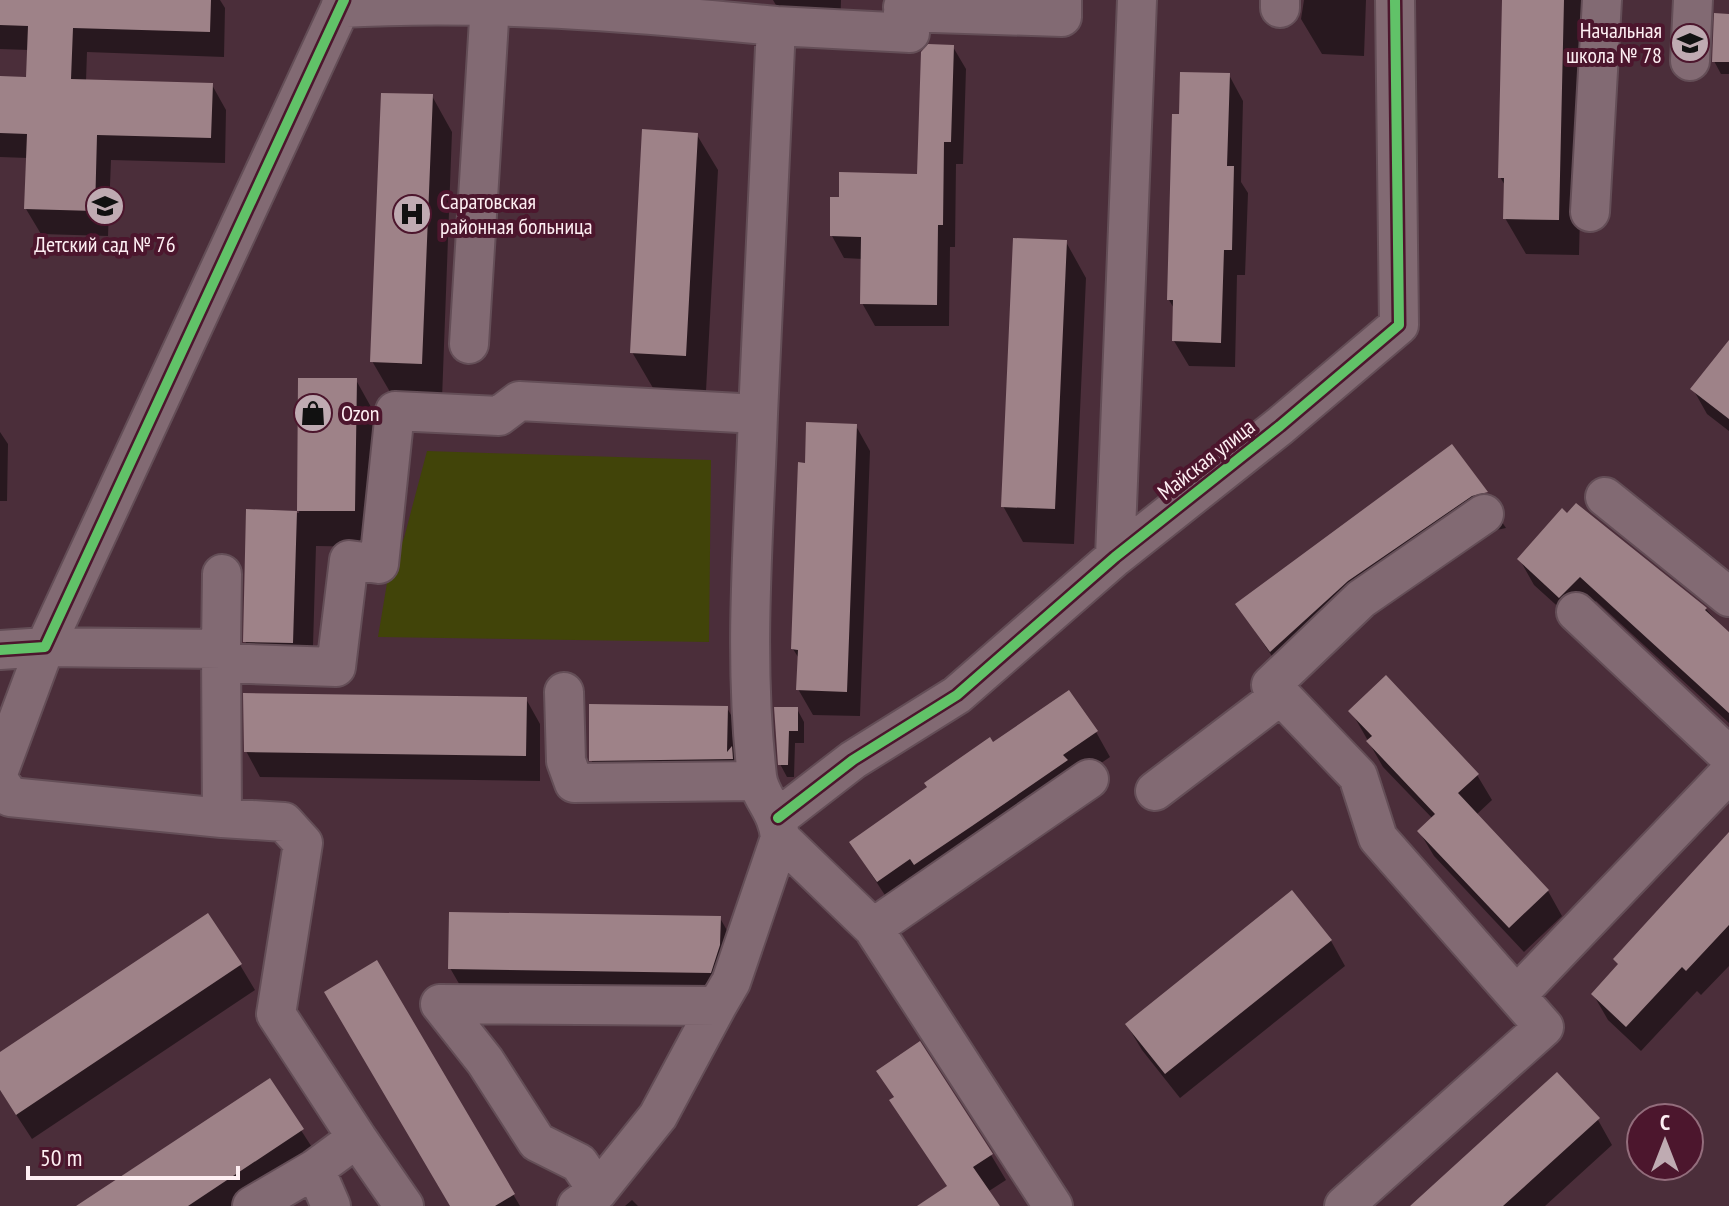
<svg xmlns="http://www.w3.org/2000/svg" width="1729" height="1206" viewBox="0 0 1729 1206" font-family="'PT Sans Narrow',sans-serif">
	<rect width="100%" height="100%" fill="#4b2e3a"/>
	<!-- green -->
	<path fill="#414409" d="M427 451 711 460 709 642 378 637 389 571 404 538Z"/>
	<!-- shadow -->
	<path fill="#0007" d="M0 0H220L225 8 224 57 87 52 86 81 212 85 226 110 225 163 111 160 108 236 41 234 26 209 28 158 0 157V78L28 79 29 50 0 49Z
		M773 0H841L840 33 791 31Z
		M1304 0H1366L1364 56 1322 54 1301 19Z
		M1504 0H1585L1579 255 1526 254 1505 218 1506 187 1500 177Z
		M1729 16V74H1721L1714 61Z
		M953 47 966 69 963 164H956L955 247H950L949 326H875L862 303 863 259 844 258 832 236 919 176Z
		M1229 75 1243 101 1241 182 1248 193 1245 275H1237L1235 367 1189 366 1174 341 1175 310 1169 300 1181 116Z
		M432 96 452 132 442 399 393 397 372 361Z
		M697 135 718 170 706 391 653 388 632 352Z
		M1066 242 1086 278 1074 544 1023 542 1003 506Z
		M1729 347V431L1707 414 1693 389Z
		M300 380H356L376 416 375 547 316 546 312 679 266 677 245 641 248 511 299 513Z
		M856 426 870 451 860 716 813 715 798 689 800 660 793 649 807 465Z
		M0 432 8 444 7 501H0Z
		M1451 447 1506 528 1492 531 1369 617 1292 686 1237 604Z
		M1520 560 1706 609 1729 635V723L1596 601 1575 622 1534 585Z
		M526 699 540 724V781L260 777 246 751Z
		M727 708 738 727 743 778 602 779 591 760Z
		M776 709H797L804 722V743H795L794 777H787L780 764Z
		M1351 711 1477 775 1492 800 1476 815 1548 891 1562 916 1524 952 1434 856 1419 831 1433 819 1383 767Z
		M1096 732 1110 757 892 906 851 843 993 745Z
		M1729 836V966L1701 995 1697 991 1641 1051 1608 1020 1593 994Z
		M1292 893 1331 941 1345 966 1180 1098 1142 1050 1127 1025Z
		M720 918 734 943 725 998 465 994 450 968Z
		M376 963 520 1206H452Z
		M240 965 255 990 32 1139 0 1090V1055Z
		M879 1072 991 1155 1006 1180 989 1191 1000 1206H939L948 1187Z
		M269 1081 317 1155 240 1206H80Z
		M1598 1120 1612 1145 1545 1206H1413Z
		M632 1200 638 1206H625Z"/>
	<!-- building -->
	<path fill="#9e8288" d="M0 0H211L210 32 73 28 71 79 213 83 211 138 97 135 95 211 24 209 27 134 0 133V76L26 77 28 26 0 25Z
		M1502 0H1564L1559 220 1503 219 1504 178H1498Z
		M1714 13 1729 14V62H1712Z
		M928 44 954 45 951 142H944L943 225H938L937 305 860 304 861 237 830 236V197H839V172L917 174 921 52Z
		M1180 72 1230 73 1227 166H1234L1232 250H1224L1221 343 1172 341 1173 300H1167L1172 114H1179Z
		M381 93 433 94 422 364 370 362Z
		M642 129 698 133 686 356 630 353Z
		M1013 238 1067 240 1055 509 1001 507Z
		M1729 340V419L1690 389Z
		M298 378H357L355 511H297Z
		M806 422 857 424 847 692 796 690 798 650 791 649 798 462 805 463Z
		M1452 444 1488 492 1472 496 1348 581 1270 652 1235 604Z
		M1576 503 1707 608 1705 610 1729 632V713L1580 577 1559 598 1517 559 1562 508 1567 513Z
		M246 509 297 511 293 643 243 642Z
		M1386 675 1479 774 1458 793 1549 890 1509 928 1417 831 1435 814 1366 741 1372 736 1348 711Z
		M1069 690 1098 731 1063 755 1068 760 972 826 914 865 910 859 877 882 849 842 927 787 924 783 990 737 993 742Z
		M243 693 527 697 526 756 244 752Z
		M589 704 728 706 727 752 732 746 733 759 589 761Z
		M774 707H798V731H789L788 765H778Z
		M1729 832V925L1686 971 1682 967 1626 1027 1591 994 1618 964 1613 959Z
		M1292 890 1332 940 1165 1074 1125 1024Z
		M449 912 721 916 720 945 711 973 448 969Z
		M208 913 242 964 16 1115 0 1090V1052Z
		M377 960 515 1194 495 1206H450L324 992Z
		M920 1041 993 1154 973 1167 1000 1206H917L947 1186 889 1100 894 1097 876 1071Z
		M1557 1072 1600 1118 1503 1206H1410Z
		M270 1078 304 1129 188 1206H76Z"/>
	<g fill="none" stroke-linecap="round" stroke-linejoin="round">
		<!-- minor casing -->
		<g stroke="#644e57" stroke-width="42">
			<path id="minor" d="M1280 8V0
				M903 12 1062 17V0
				M776 26 910 33 903 7
				M1690 61 1693 0
				M1590 212 1602 0
				M469 344 490 4
				M1605 497 1729 597
				M1115 557 1137 0
				M1576 612 1729 756
				M221 649 222 574
				M0 650 45 647 344 0
				M221 663 336 667 349 560 379 564 395 411 499 416 519 401 758 414 776 26C629 12 488 0 340 8
				M564 692 566 761 574 783 757 781
				M0 768 45 647 221 649 222 818 284 822 303 843 276 1014 357 1138 315 1169 252 1206
				M0 782 10 797 222 818
				M1155 791 1281 695
				M778 818 853 760 957 695 1115 557 1280 426 1399 325 1395 0
				M780 838 873 928
				M1517 995 1729 773
				M440 1004 717 1006 731 982 780 838C778 810 759 797 757 776 743 656 754 534 758 414
				M440 1004 485 1061 537 1142 579 1163 598 1191 577 1206
				M357 1138 404 1206
				M315 1169 331 1206
				M598 1191 658 1116 717 1006
				M1053 1206 873 928 1089 779
				M1344 1206 1544 1027 1378 838 1358 776 1271 685 1361 599 1484 514"/>
		</g>
		<!-- minor -->
		<use href="#minor" stroke="#826a73" stroke-width="38"/>
		<!-- cycleway casing -->
		<g stroke="#4c162d" stroke-width="15">
			<path id="cycleway" d="M0 650 45 647 344 0
				M778 818 853 760 957 695 1115 557 1280 426 1399 325 1395 0"/>
		</g>
		<!-- cycleway -->
		<use href="#cycleway" stroke="#61c268" stroke-width="10"/>
	</g>
	<!-- icons -->
	<defs>
		<g id="school-disc" transform="scale(2)"><circle r="9.5" fill="#bfabb2" stroke="#4c162d"/><path d="M0-5L7-2L0 1L-7-2ZM-4 1L0 2.5L4 1V4Q0 6-4 4Z" fill="#111"/></g>
		<g id="hospital-disc" transform="scale(2)"><circle r="9.5" fill="#bfabb2" stroke="#4c162d"/><path d="M-5-5h3v3.5h4V-5h3V5h-3V1.5h-4V5h-3Z" fill="#111"/></g>
		<g id="shop-disc" transform="scale(2)"><circle r="9.5" fill="#bfabb2" stroke="#4c162d"/><path d="M-5-2.5h2.3a2.7 3.5 0 0 1 5.4 0H5L5.5 6h-11ZM-1.5-2.5h3a1.5 2.3 0 0 0-3 0Z" fill="#111"/></g>
	</defs>
	<g fill-rule="evenodd">
		<use href="#school-disc" x="1690" y="43"/>
		<use href="#school-disc" x="105" y="206"/>
		<use href="#hospital-disc" x="412" y="214"/>
		<use href="#shop-disc" x="313" y="413"/>
	</g>
	<g text-anchor="middle" dominant-baseline="central" stroke-width="8" stroke-linejoin="round" paint-order="stroke">
		<!-- poi labels -->
		<g font-size="22" fill="#feeff3" stroke="#4c162d" text-anchor="start">
			<text x="1662" y="30" text-anchor="end">Начальная<tspan x="1662" dy="25">школа № 78</tspan></text>
			<text x="440" y="201">Саратовская<tspan x="440" dy="25">районная больница</tspan></text>
			<text x="105" y="244" text-anchor="middle">Детский сад № 76</text>
			<text x="341" y="413">Ozon</text>
		</g>
		<!-- street labels -->
		<g font-size="22" fill="#feeff3" stroke="#4c162d">
			<text transform="translate(1206 459) rotate(-38)">Майская улица</text>
		</g>
	</g>
	<!-- north arrow -->
	<g transform="translate(1665 1142)"><circle r="38" fill="#4c162d" stroke="#936d7c" stroke-width="2"/>
	<path d="M0-6L14 30L0 20L-14 30Z" fill="#bfabb2"/>
	<text y="-12" font-size="22" font-weight="bold" text-anchor="middle" fill="#feeff3">С</text>
	</g>
	<!-- scale -->
	<path d="M28 1166v12h210v-12" fill="none" stroke="#feeff3" stroke-width="4"/>
	<text x="40" y="1166" font-size="24" fill="#feeff3" stroke="#4c162d" stroke-width="6" paint-order="stroke">50 m</text>
</svg>
